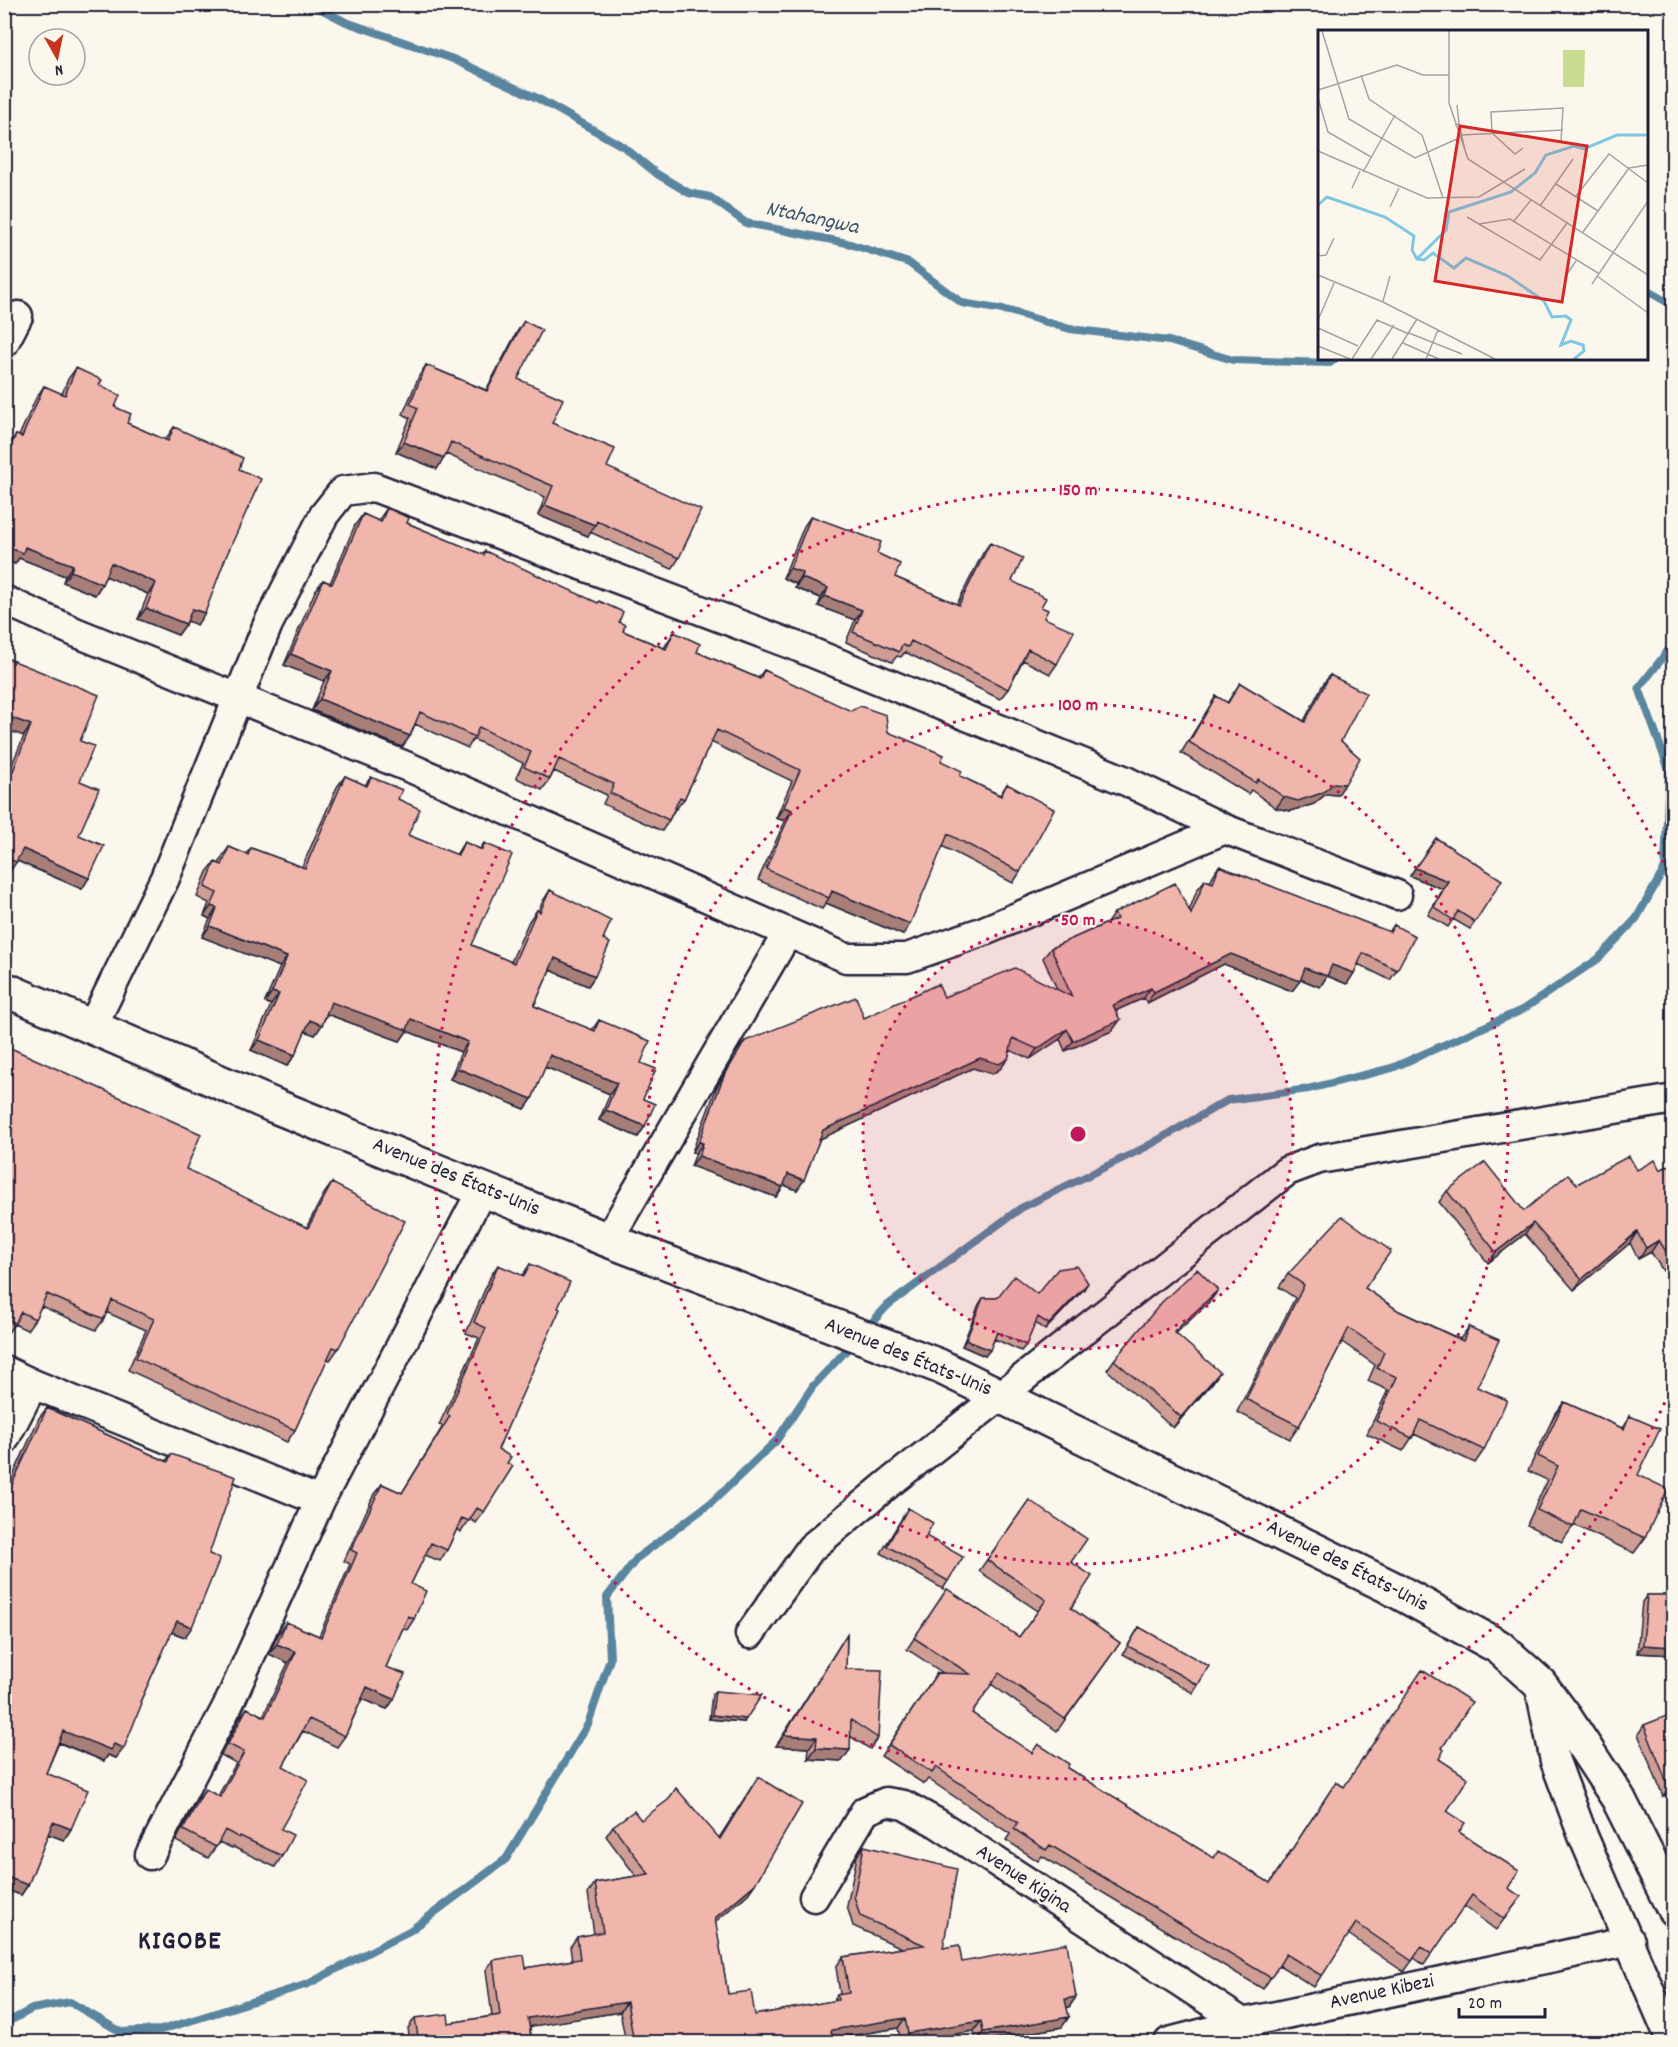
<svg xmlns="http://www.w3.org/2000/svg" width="1678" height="2047" viewBox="0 0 1678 2047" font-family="Dekko,sans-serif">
	<rect width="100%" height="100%" fill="#fbf7ec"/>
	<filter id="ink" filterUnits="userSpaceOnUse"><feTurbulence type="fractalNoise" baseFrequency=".0167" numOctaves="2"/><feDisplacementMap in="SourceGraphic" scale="12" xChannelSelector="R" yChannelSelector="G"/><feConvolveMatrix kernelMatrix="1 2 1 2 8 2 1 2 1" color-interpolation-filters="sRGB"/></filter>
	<g filter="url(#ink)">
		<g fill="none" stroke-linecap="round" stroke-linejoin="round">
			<!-- stream -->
			<path stroke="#5a859f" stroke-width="8" d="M311 4 346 22 453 59 537 98 624 147 657 174 689 193 710 197 746 223 847 243 909 263 962 303 1009 311 1070 329 1169 341 1233 360 1330 363 1336 358
				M1646 290 1674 306
				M866 1329 888 1305 1021 1208 1146 1147 1228 1100 1308 1089 1392 1068 1522 1010 1598 959 1636 919 1665 868 1669 770 1639 688 1674 643
				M4 2024 32 2009 70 2002 121 2032 161 2030 308 1984 411 1930 506 1859 588 1724 610 1659 607 1597 637 1558 712 1502 776 1441 813 1386 855 1341"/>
			<!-- minor casing -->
			<g stroke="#22223b" stroke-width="33">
				<path id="minor" d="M4 343 18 316
					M4 600 75 632 413 769 846 958H907L984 931 1225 829
					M92 1027 165 878 268 624 324 515 343 491 374 487 796 646 1126 781 1225 829 1397 895
					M608 1240 787 934
					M4 1370 33 1384 320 1501
					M4 1440 33 1384
					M750 1634 811 1548 888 1484 1287 1171 1319 1159 1674 1099
					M1539 1683 1555 1761 1583 1836 1672 2042
					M150 1855 230 1701 320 1501 483 1188
					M814 1897 865 1811 886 1802 904 1805 937 1823 1243 2023 1248 2042
					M1169 2042 1243 2023 1630 1941"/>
			</g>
			<!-- tertiary casing -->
			<g stroke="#22223b" stroke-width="38">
				<path id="tertiary" d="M4 989 275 1106 608 1240 939 1366 1388 1586 1499 1647 1539 1683 1566 1719 1618 1798 1674 1909"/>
			</g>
			<!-- minor -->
			<use href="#minor" stroke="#fbf7ec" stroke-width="28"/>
			<!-- tertiary -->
			<use href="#tertiary" stroke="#fbf7ec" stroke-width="33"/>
		</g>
		<!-- wall -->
		<path fill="#ce9d94" stroke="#22223b" stroke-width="1.5" d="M524 321 518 379 552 423 607 467 679 558 672 569 590 532 588 536 538 515 545 497 446 454 437 469 396 452 410 418 403 414 419 376 426 365 486 390 517 332Z
			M76 368 99 385 127 423 165 440 174 427 239 469 225 559 197 625 188 621 178 635 138 619 148 594 106 576 102 584 95 595 63 582 65 576 19 558 15 564 4 560V443L9 444 16 435 19 436 36 398 44 386 62 394 68 379Z
			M387 508 407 523 483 555 485 551 619 622 623 631 664 648 674 632 697 652 758 678 764 670 888 732 941 761 960 776 1000 795 1007 784 1020 872 1013 883 942 846 903 935 826 903 822 909 758 880 785 821 776 818 792 781 711 742 684 799 676 809H675L669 820 662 831 603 804 607 795 554 771 550 779 542 790 516 778 523 763 473 739 468 748 415 724 410 736 402 747 312 710 324 681 284 665 315 591 323 580 330 583 355 525 363 514 378 521Z
			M811 516 877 553 895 577 957 604 983 553 990 543 1012 581 1041 607 1057 664 1050 674 1023 660 1008 689 1000 699 905 652 901 657 897 656 892 662 846 642 855 620 818 606 821 598 795 588 796 584 783 578 804 526Z
			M4 657 80 741 79 835 82 889 17 861 9 873 4 872V767L10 769 24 736Z
			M1330 675 1341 741 1338 795 1326 794 1314 804 1290 811 1276 808 1251 790 1248 794 1181 753 1216 696 1227 703 1240 683 1304 721 1322 686Z
			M345 776 365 785 371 777 398 799 408 835 456 855 464 842 480 849 484 843 472 945 511 962 529 921 537 910 538 911 543 901 550 890 603 939 595 976 588 986 550 970 534 1006 592 1030 599 1020 641 1063 645 1126 638 1137 599 1120 610 1094 545 1067 532 1099 525 1109 450 1079 461 1052 407 1031 400 1041 327 1014 322 1025 315 1035 305 1031 295 1055 287 1066 251 1050 271 1005 265 1002 280 967 202 937 210 919 204 916 209 903 197 897 207 872 215 862 219 864 222 857 229 847 246 854 251 848 302 867 337 787Z
			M1436 838 1475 922 1470 929 1453 919 1448 927 1428 915 1443 889 1410 876Z
			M1219 866 1389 932 1394 925 1397 970 1390 980 1358 964 1354 973 1347 984 1327 976 1320 987 1300 979 1292 991 1224 964 1147 1003 1144 998 1115 1011 1120 1020 1112 1031 1065 1051 1060 1039 1030 1059 1010 1050 1008 1059 1000 1069 992 1074 973 1068 820 1139 797 1190 784 1185 776 1197 691 1166 696 1153 692 1152 716 1089 737 1051 745 1041 864 1018 944 997 1057 989 1043 958 1051 948 1107 923 1114 913 1189 911 1197 890 1205 880 1210 882 1212 877Z
			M4 1045 186 1169 306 1228 324 1194 332 1183 338 1349 330 1360 327 1359 295 1430 287 1442 128 1370 146 1330 106 1312 104 1319 96 1330 41 1306 35 1319 27 1330 14 1324 7 1334 4 1333Z
			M1674 1163V1265L1663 1271 1651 1252 1638 1259 1630 1243 1574 1290 1525 1234 1488 1263 1439 1202 1447 1191 1524 1211 1577 1184 1637 1170H1660Z
			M530 1264 558 1308 498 1449 507 1463 484 1512 476 1523 470 1519 461 1532 457 1529 447 1550 440 1561 425 1555 411 1584 414 1619 407 1630 403 1628 386 1667 394 1699 387 1709 362 1699 345 1736 337 1747 303 1731 283 1766 281 1829 282 1856 275 1867 233 1847 232 1848 219 1842 208 1858 176 1841 197 1800 205 1789 218 1796 236 1763 221 1755 239 1719 247 1708 263 1716 288 1663 269 1654 279 1633 286 1622 319 1636 350 1564 344 1561 374 1494 382 1484 402 1493 443 1426 439 1425 479 1338 466 1333 491 1275 498 1265 522 1276Z
			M1288 1274 1365 1288 1399 1311 1460 1339 1469 1327 1484 1450 1475 1463 1414 1434 1403 1451 1367 1434 1388 1390 1368 1381 1375 1365 1342 1342 1299 1426 1290 1439 1237 1412 1295 1298 1279 1287Z
			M1084 1289 1045 1330 1035 1323 1026 1345 1021 1351 995 1339 985 1356 962 1346 979 1304 983 1298H997Z
			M1218 1290 1210 1301 1176 1333 1213 1382 1173 1428 1107 1370 1114 1360Z
			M1564 1402 1622 1428 1630 1416 1645 1538 1634 1553 1574 1525 1562 1542 1527 1525 1547 1480 1528 1471 1554 1416Z
			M47 1408 166 1461 171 1454 209 1554 185 1637 171 1632 140 1702 116 1758 108 1755 104 1761 59 1743 46 1773 71 1829 64 1840 48 1834 28 1885 21 1895 4 1889V1496L39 1418Z
			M1029 1500 1071 1562V1608L1120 1643 1057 1731 991 1684 972 1713 1031 1753 1067 1768 1213 1858 1270 1883 1336 1782 1344 1787 1442 1748 1439 1759 1447 1811 1459 1832 1508 1888 1521 1897 1496 1930 1464 1906 1424 1965 1414 1958 1404 1972 1348 1934 1314 1987 1279 1965 1263 1989 1042 1856 1038 1861 1006 1840 1010 1834 928 1779 924 1784 881 1756 937 1673H943L907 1649 947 1589 1019 1637 1038 1611 979 1571Z
			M908 1508 926 1536 948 1581 943 1589 881 1553Z
			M1647 1595H1674V1655L1637 1653 1642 1602Z
			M1139 1627 1198 1685 1193 1693 1123 1654Z
			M847 1634 846 1669 878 1738 870 1749 850 1736 842 1761 808 1759 809 1748 776 1746Z
			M715 1691 744 1722 709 1719 712 1694Z
			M1644 1725 1674 1792 1663 1796 1638 1734Z
			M758 1777 748 1894 715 1921 728 1994 755 2015 833 2001 837 1995 840 1994 836 1967 843 1957 902 1948 853 1926 847 1906 857 1856 864 1846 943 1948 962 1962 1076 1997 1069 2007H1067L1062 2027 976 2042 974 2031 901 2043 898 2028 832 2039 833 2043H626L620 2012 530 2026 532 2043H410L408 2028 415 2018 449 2023 492 2016 486 1970 493 1960 526 1968 572 1960 570 1947 577 1937 594 1934 588 1893 595 1883 636 1876 606 1836 613 1826 641 1820 719 1838Z"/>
		<!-- shaded-wall -->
		<path fill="#a87f78" stroke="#22223b" stroke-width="1.5" d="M404 442 444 458 437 469 396 452Z
			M545 505 595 525 588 536 538 515Z
			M4 546 25 547 73 565 65 576 19 558 15 564 4 560Z
			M111 563 156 583 148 594 103 575Z
			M790 568 803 573 796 584 783 578Z
			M71 571 102 584 95 595 63 582Z
			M802 578 828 588 821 598 795 588Z
			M825 596 862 610 855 620 818 606Z
			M146 608 186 624 178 635 138 619Z
			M192 609 205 613 197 625 185 620Z
			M291 654 332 671 324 681 284 665Z
			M320 699 410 736 402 747 312 710Z
			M4 715 31 725 24 736 4 729Z
			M1334 783 1345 784 1338 795 1326 794 1314 804 1290 811 1276 808 1284 797Z
			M784 807 792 810 785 821 776 818Z
			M23 849 89 878 82 889 15 860Z
			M1415 868 1448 881 1443 889 1410 876Z
			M832 891 910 924 903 935 826 903Z
			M211 906 217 908 210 919 204 916Z
			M210 926 287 957 280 967 202 937Z
			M1231 954 1300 981 1292 991 1224 964 1147 1003 1154 992Z
			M555 958 595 976 588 986 548 969Z
			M1332 965 1354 973 1347 984 1325 975Z
			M1305 968 1327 976 1320 987 1298 978Z
			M1151 988 1144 998 1106 1015 1113 1005Z
			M272 992 279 994 271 1005 265 1002Z
			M331 1002 411 1019 468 1042 461 1052 407 1031 400 1041 324 1013Z
			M310 1020 322 1025 315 1035 302 1030Z
			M1120 1020 1112 1031 1065 1051 1073 1041Z
			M1067 1029 1060 1039 1030 1059 1037 1049Z
			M259 1040 295 1055 287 1066 251 1050Z
			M550 1055 617 1083 610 1094 543 1066Z
			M980 1058 1008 1059 1000 1069 992 1074 973 1068 816 1141 823 1130Z
			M457 1068 532 1099 525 1109 450 1079Z
			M606 1110 645 1126 638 1137 599 1120Z
			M699 1142 703 1143 696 1153 692 1152Z
			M699 1156 783 1187 776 1197 691 1166Z
			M788 1174 804 1180 797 1190 781 1184Z
			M1533 1223 1525 1234 1488 1263 1496 1252Z
			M1637 1232 1630 1243 1574 1290 1582 1279Z
			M1659 1240 1651 1252 1638 1259 1646 1248Z
			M1674 1258V1265L1663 1271 1671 1260Z
			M1088 1283 1084 1289 1045 1330 1049 1324Z
			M1218 1290 1210 1301 1167 1342 1174 1332Z
			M966 1340 990 1350 985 1356 962 1346Z
			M1220 1372 1213 1382 1173 1428 1181 1417Z
			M177 1621 192 1627 185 1637 169 1631Z
			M277 1644 296 1652 288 1663 269 1654Z
			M1643 1645 1674 1647V1655L1637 1653Z
			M367 1687 394 1699 387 1709 360 1698Z
			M712 1715 746 1719 744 1722 709 1719Z
			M63 1731 114 1744 124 1748 116 1758 108 1755 104 1761 56 1741Z
			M784 1735 817 1737 809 1748 776 1746Z
			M816 1748 850 1750 842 1761 808 1759Z
			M1674 1786V1792L1663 1796 1669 1788Z
			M53 1822 71 1829 64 1840 45 1833Z
			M4 1876 28 1885 21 1895 4 1889Z
			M755 1884 748 1894 708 1928 715 1918Z
			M1076 1997 1069 2007 1058 2009 1065 1999Z
			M627 2002 620 2012 521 2028 528 2018Z
			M1069 2017 1062 2027 976 2042 983 2032Z
			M905 2018 898 2028 824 2040 831 2030Z
			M981 2021 974 2031 901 2043 908 2033Z"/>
		<!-- building -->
		<path fill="#f0b6ac" stroke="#22223b" stroke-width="1.5" d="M524 321 542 330 518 379 563 399 552 423 615 449 607 467 701 510 679 558 597 521 595 525 545 505 553 486 451 442 444 458 404 442 418 408 410 404 426 365 487 391Z
			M76 368 102 380 99 385 120 395 115 407 131 414 127 423 168 441 174 427 243 458 239 469 261 479 225 559 205 613 192 609 186 624 146 608 156 583 111 563 102 584 71 571 73 565 25 547 23 553 4 546V443L11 445 16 435 22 437 44 386 65 395Z
			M387 508 409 518 407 523 484 555 485 551 598 603 599 601 623 612 619 622 625 625 623 631 666 649 674 632 700 644 697 652 760 679 764 670 851 711 860 706 886 715 888 732 944 755 941 761 962 771 960 776 1001 796 1007 784 1054 809 1020 872 948 834 910 924 832 891 829 898 766 869 792 810 784 807 800 770 717 730 684 799 680 797 669 820 610 793 614 784 559 759 550 779 524 767 531 752 479 727 475 737 420 712 410 736 320 699 332 671 291 654 323 580 332 584 363 514 381 522Z
			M811 516 881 542 877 553 900 564 895 577 959 605 990 543 1023 558 1012 581 1046 598 1041 607 1048 610 1044 618 1074 631 1057 664 1028 649 1008 689 911 641 908 647 902 645 899 652 853 632 862 610 825 596 828 588 802 578 803 573 790 568Z
			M4 657 99 695 80 741 94 746 80 781 99 789 79 835 104 846 89 878 23 849 16 862 4 857V767L13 771 31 725 4 715Z
			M1330 675 1366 693 1341 741 1360 758 1345 784 1334 783 1322 793 1298 801 1284 797 1258 779 1256 783 1189 742 1216 696 1228 703 1240 683 1305 722Z
			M345 776 367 786 371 777 402 790 398 799 420 809 408 835 458 855 464 842 482 850 484 843 512 855 472 945 514 963 537 910 540 912 550 890 611 921 603 939 610 943 595 976 555 958 534 1006 595 1031 599 1020 650 1041 641 1063 656 1069 643 1099 655 1104 645 1126 606 1110 617 1083 550 1055 532 1099 457 1068 468 1042 411 1019 407 1030 331 1002 322 1025 310 1020 295 1055 259 1040 279 994 272 992 287 957 210 926 217 908 211 906 217 893 205 887 215 862 222 865 229 847 248 855 251 848 305 868Z
			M1436 838 1502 880 1475 922 1458 911 1453 920 1434 907 1448 881 1415 868Z
			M1219 866 1390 932 1394 925 1415 936 1397 970 1363 953 1354 973 1332 965 1327 976 1305 968 1300 981 1231 954 1154 992 1151 988 1113 1005 1120 1020 1073 1041 1067 1029 1037 1049 1013 1038 1008 1059 999 1064 980 1058 823 1130 804 1180 788 1174 783 1187 699 1156 703 1143 699 1142 723 1078 745 1041 856 997 864 1018 938 984 944 997 1015 968 1072 997 1051 948 1117 919 1114 913 1175 883 1191 914 1205 880 1213 883Z
			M4 1045 201 1134 186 1169 308 1228 332 1183 405 1221 338 1349 333 1347 295 1430 136 1358 154 1319 112 1300 104 1319 47 1294 35 1319 21 1312 15 1323 4 1317Z
			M1629 1156 1637 1170 1655 1160 1660 1170 1674 1163V1258L1671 1260 1659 1240 1646 1248 1637 1232 1582 1279 1533 1223 1496 1252 1447 1191 1485 1162 1524 1211 1568 1174 1577 1184Z
			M1342 1216 1391 1251 1365 1288 1399 1311 1463 1341 1469 1327 1499 1340 1477 1387 1507 1400 1484 1450 1420 1420 1412 1438 1376 1421 1397 1377 1377 1368 1384 1352 1349 1328 1299 1426 1246 1399 1304 1285 1288 1274Z
			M530 1264 570 1282 558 1308 560 1309 498 1449 511 1457 507 1463 513 1466 484 1512 477 1508 469 1521 462 1518 447 1550 431 1543 411 1584 426 1591 414 1619 408 1616 386 1667 405 1674 394 1699 367 1687 345 1736 309 1719 283 1766 308 1780 281 1829 293 1835 282 1856 240 1836 239 1838 225 1830 216 1847 183 1830 205 1789 220 1797 244 1752 228 1744 247 1708 265 1717 296 1652 277 1644 286 1622 321 1637 357 1553 351 1550 382 1484 402 1493 450 1416 447 1414 486 1328 474 1322 498 1265 524 1276Z
			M1077 1266 1088 1283 1049 1324 1038 1317 1026 1345 997 1332 990 1350 966 1340 983 1298H997L1014 1276 1037 1294 1058 1269Z
			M1197 1269 1218 1290 1174 1332 1220 1372 1181 1417 1114 1360 1162 1302Z
			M1564 1402 1624 1429 1630 1416 1660 1429 1638 1475 1668 1489 1645 1538 1581 1509 1573 1527 1537 1510 1558 1466 1538 1456Z
			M47 1408 168 1462 171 1454 236 1477 209 1554 220 1558 192 1627 177 1621 140 1702 142 1703 124 1748 114 1744 111 1750 63 1731 46 1773 88 1790 71 1829 53 1822 28 1885 4 1876V1502Z
			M1029 1500 1087 1539 1071 1562 1092 1576 1071 1608 1120 1643 1065 1719 999 1673 972 1713 1032 1753 1038 1744 1069 1764 1067 1768 1214 1858 1218 1851 1270 1883 1336 1782 1344 1787 1422 1670 1472 1702 1442 1748 1444 1750 1439 1759 1468 1778 1447 1811 1465 1823 1459 1832 1519 1871 1508 1888 1521 1897 1504 1919 1472 1895 1432 1954 1421 1947 1412 1961 1356 1923 1322 1976 1286 1954 1271 1978 1050 1845 1046 1850 1014 1829 1018 1823 936 1767 932 1773 889 1745 937 1673 970 1674 914 1638 947 1589 1019 1637 1046 1600 987 1560Z
			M908 1508 933 1523 926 1536 963 1557 948 1581 887 1546Z
			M1647 1595H1674V1647L1643 1645Z
			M1139 1627 1209 1666 1198 1685 1128 1646Z
			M847 1634 846 1669 882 1670 878 1738 851 1720 850 1750 816 1748 817 1737 784 1735Z
			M715 1691 762 1695 746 1719 712 1715Z
			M1674 1713V1786L1669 1788 1644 1725Z
			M758 1777 802 1804 755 1884 715 1918 728 1994 751 1991 755 2015 838 2000 837 1995 849 1993 843 1957 924 1945 860 1916 854 1896 864 1846 957 1869 943 1948 959 1945 962 1962 1067 1943 1076 1997 1065 1999 1069 2017 983 2032 981 2021 908 2033 905 2018 831 2030 833 2043H634L627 2002 528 2018 532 2043H419L415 2018 448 2014 449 2023 500 2015 493 1960 524 1955 526 1968 580 1959 577 1937 603 1932 595 1883 649 1874 613 1826 634 1811 641 1820 668 1800 676 1788 720 1839Z
			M1350 2035 1351 2041 1369 2037 1370 2043H1313Z"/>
	</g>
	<!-- distance rings -->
	<circle cx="1078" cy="1134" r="215" fill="#c2185b" fill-opacity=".12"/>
	<g fill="none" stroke="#c2185b" stroke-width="3" stroke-dasharray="3 6">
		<circle cx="1078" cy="1134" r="215"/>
		<circle cx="1078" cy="1134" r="430"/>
		<path d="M1672 1386A645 645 0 1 1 1672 882"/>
	</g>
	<g text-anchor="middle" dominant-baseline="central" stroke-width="4.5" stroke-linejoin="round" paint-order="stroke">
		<!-- street labels -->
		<g font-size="21" fill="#22223b" stroke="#fbf7ec">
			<text transform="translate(456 1178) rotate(22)">Avenue des États-Unis</text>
			<text transform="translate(908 1358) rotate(22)">Avenue des États-Unis</text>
			<text transform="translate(1347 1567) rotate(27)">Avenue des États-Unis</text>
			<text transform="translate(1023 1880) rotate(33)">Avenue Kigina</text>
			<text transform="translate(1382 1993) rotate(-12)">Avenue Kibezi</text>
		</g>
		<!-- water labels -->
		<g font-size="22" font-style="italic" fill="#3e546d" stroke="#fbf7ec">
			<text transform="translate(812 219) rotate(12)">Ntahangwa</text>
		</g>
		<!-- district labels -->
		<g font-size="27" font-weight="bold" letter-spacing="1.5" fill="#22223b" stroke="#fbf7ec">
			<text x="180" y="1942">KIGOBE</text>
		</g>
	</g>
	<!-- overview -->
	<g transform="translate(1318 30)">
		<rect width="330" height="330" fill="#fbf7ec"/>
		<path d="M245 20H267L266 57H245Z" fill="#c8dc91"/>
		<path fill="none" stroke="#80c7e1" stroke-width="3" d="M0 175 9 167 67 187 96 206 94 220 99 229 106 230 115 223 136 238 148 228 190 246 226 271 234 287 248 286 253 290 243 315 253 311 265 315 266 321 256 329M99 229 128 200 131 182 193 162 217 143 228 125 256 116 266 119 299 105H330"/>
		<path fill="none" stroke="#a4a2a5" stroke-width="1.5" d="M4 1 31 89 97 128 141 108M131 1V73L150 129 330 245M43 45 51 69 104 105 125 168M0 60 79 35 105 45H131M0 68 10 102 53 127M139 75 141 94M137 95 141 94 148 124M144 105 245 100M205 118 197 124 174 103 173 82 245 78 243 111M0 121 109 168 161 167 207 139M45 142 77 85M238 154 280 181M34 158 42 141M258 166 291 124 330 153M222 176 255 129M72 177 81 158M149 187 222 230 249 193M196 191 213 170M161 194 192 189 280 243M265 202 311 138 330 135M0 226 8 225 16 208M0 245 65 272 177 329M279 246 330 283M247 247 258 231M274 254 330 171M65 271 72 246M0 290 17 251M0 298 40 316M91 303 144 324M85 313 121 329M0 316 32 329M34 329 59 290 91 304M53 329 76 295M74 329 99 289M108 329 120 300"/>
		<path fill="#d62828" fill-opacity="0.15" stroke="#d62828" stroke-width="3" d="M142 96 269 116 244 272 117 251Z"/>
		<rect width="330" height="330" fill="none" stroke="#22223b" stroke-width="3"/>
	</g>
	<circle cx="1078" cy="1134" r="9" fill="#c2185b" stroke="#fbf7ec" stroke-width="3"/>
	<g font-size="18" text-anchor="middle" font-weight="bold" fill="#c2185b" stroke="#fbf7ec" stroke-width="4.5" stroke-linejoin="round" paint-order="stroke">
		<text x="1078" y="495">150 m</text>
		<text x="1078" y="710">100 m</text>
		<text x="1078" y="925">50 m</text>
	</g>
	<!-- margin -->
	<rect width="1678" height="2047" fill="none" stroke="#fbf7ec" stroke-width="24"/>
	<rect x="12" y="12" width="1654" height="2023" fill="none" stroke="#22223b" stroke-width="2" filter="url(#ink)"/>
	<!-- north arrow -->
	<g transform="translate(57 57) rotate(171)"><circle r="28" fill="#fbf7ec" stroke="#a4a2a5" stroke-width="1.5"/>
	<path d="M0-4.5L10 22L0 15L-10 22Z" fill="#c8321e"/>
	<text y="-9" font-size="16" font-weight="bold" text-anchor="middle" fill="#22223b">N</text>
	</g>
	<!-- scale -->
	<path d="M1459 2008v9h86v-9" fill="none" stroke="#22223b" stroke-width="3"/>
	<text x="1468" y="2008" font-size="18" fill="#22223b" stroke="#fbf7ec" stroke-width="4.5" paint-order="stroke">20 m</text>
</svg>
